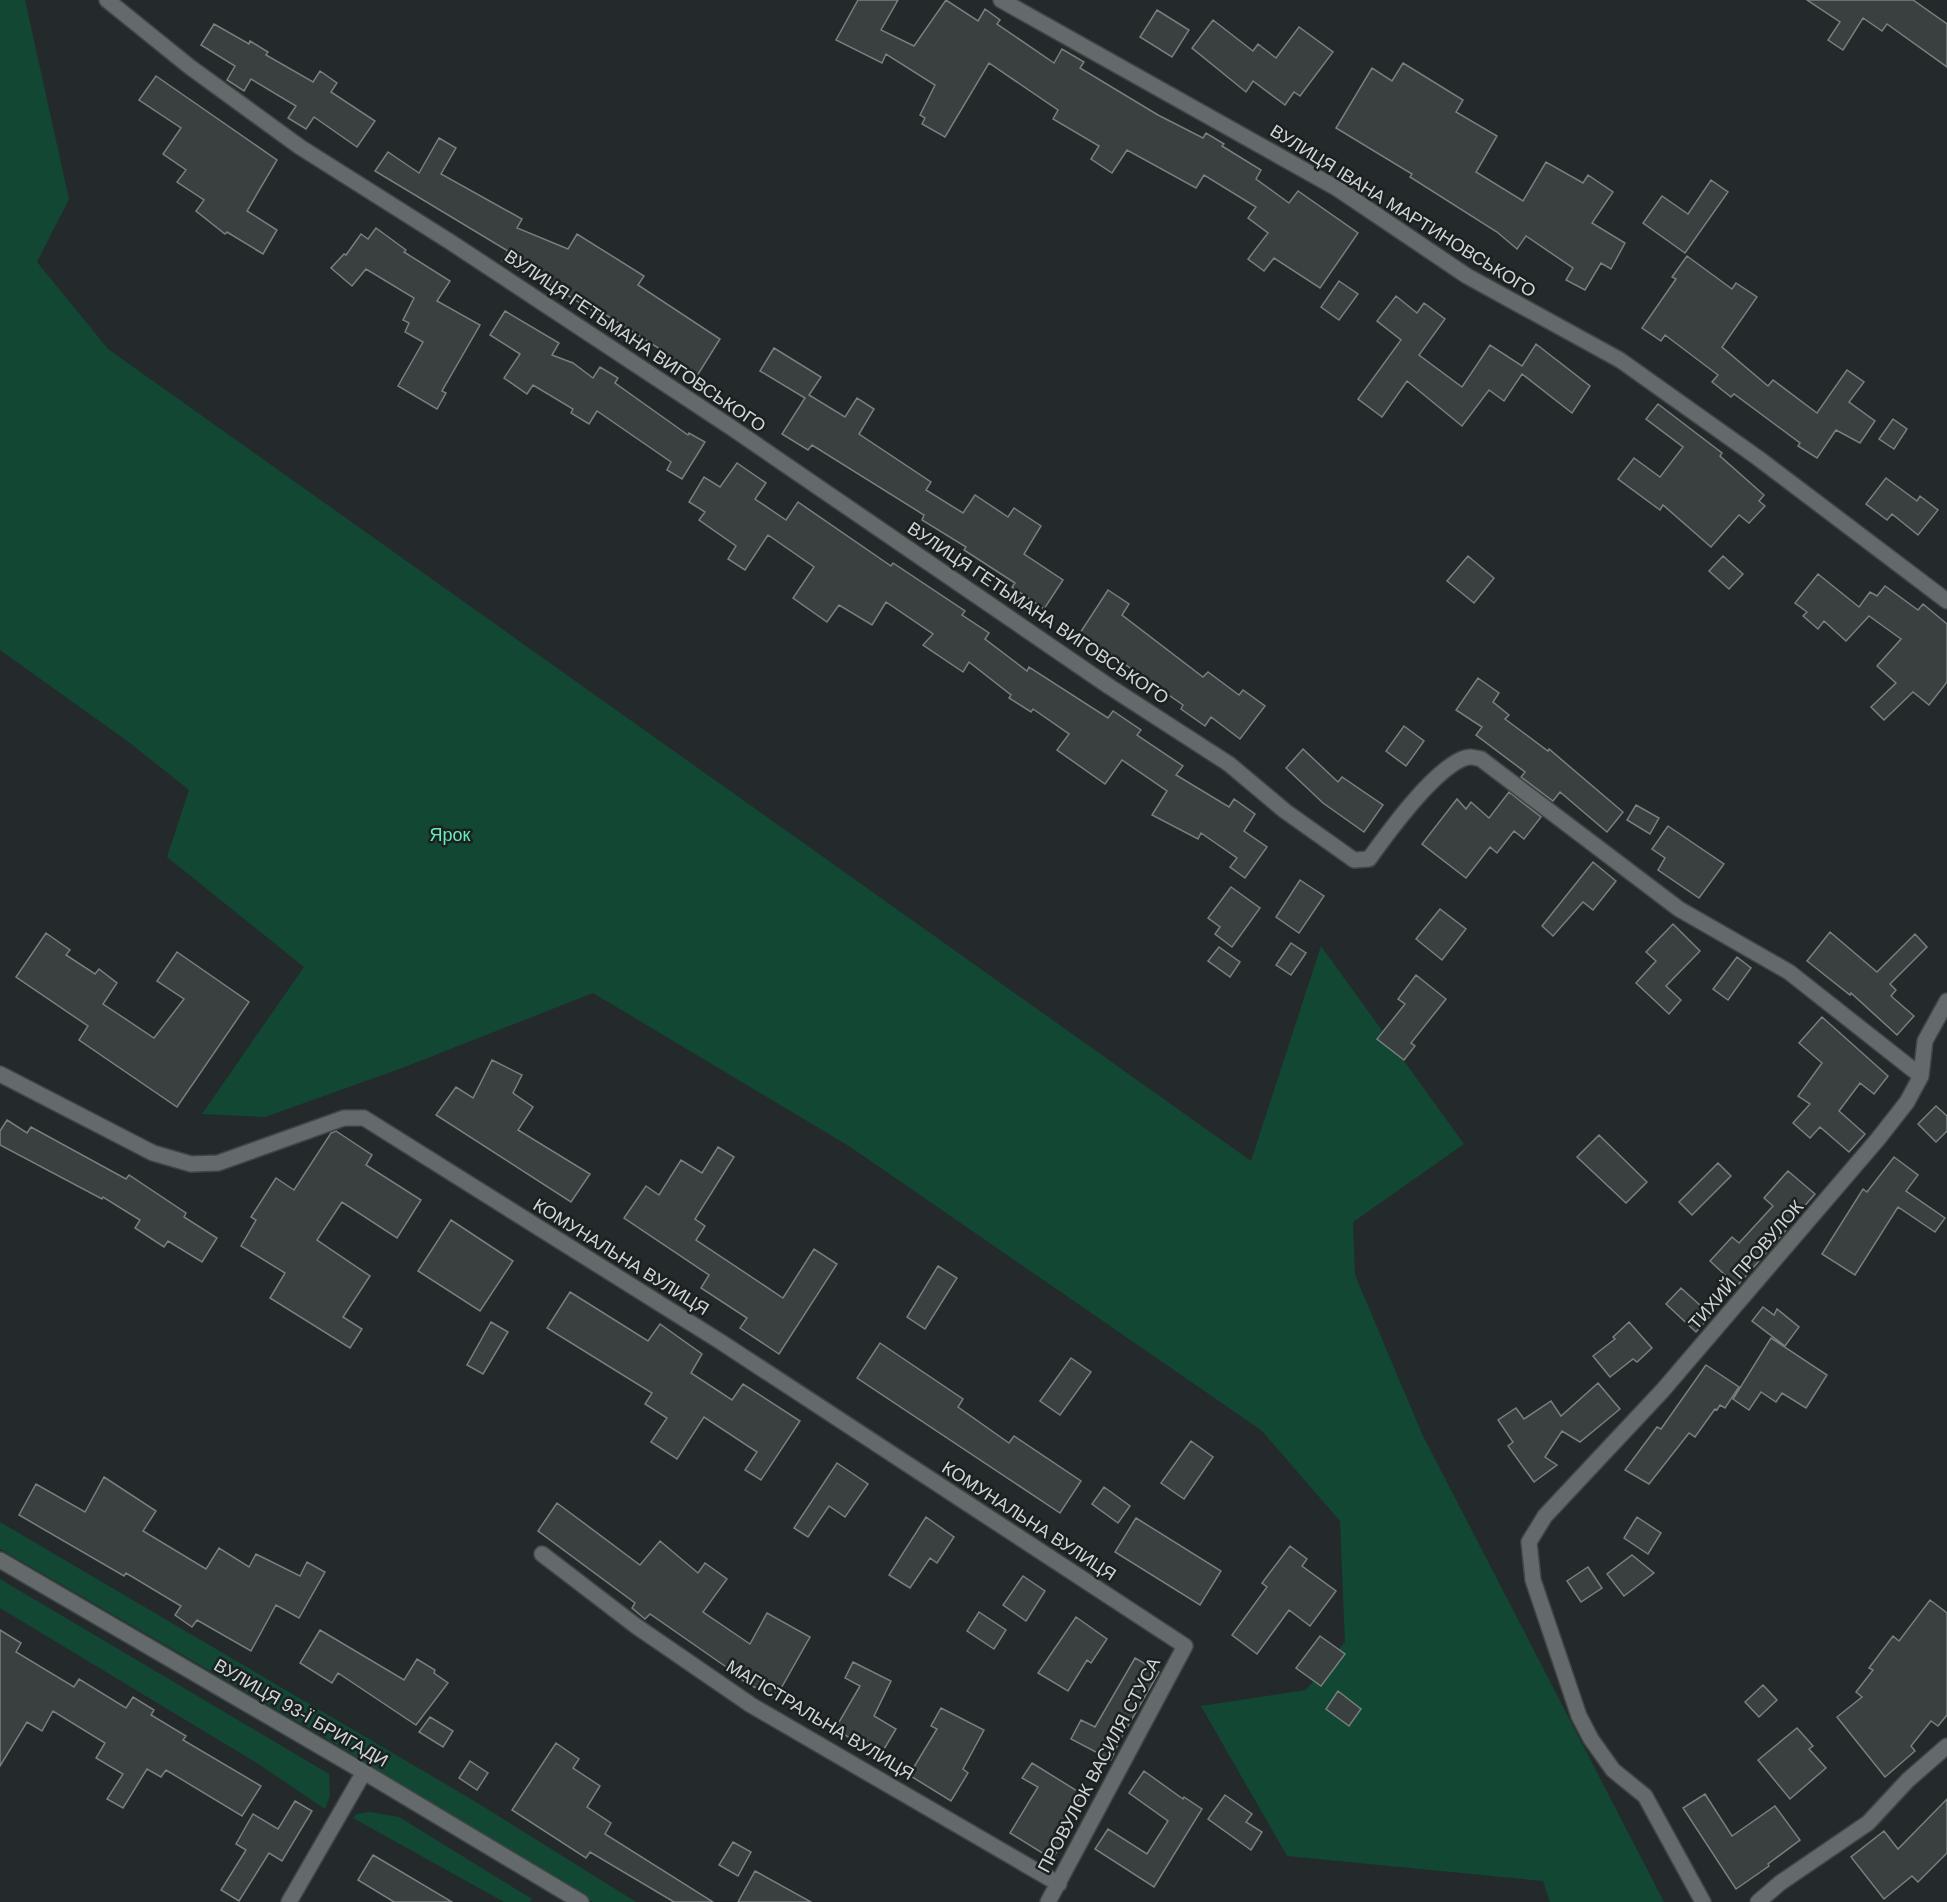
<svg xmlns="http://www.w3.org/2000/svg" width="1947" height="1902" viewBox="0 0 1947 1902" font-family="Helvetica,sans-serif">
	<rect width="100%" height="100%" fill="#242a2b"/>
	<!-- green -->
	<path fill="#124734" d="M0 0H25L69 199 37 262 108 349 1251 1161 1321 946 1464 1144 1353 1222 1355 1275 1422 1434 1664 1902H1550L1543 1881 1287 1856 1201 1706 1306 1690 1345 1642 1340 1521 1261 1430 849 1146 593 993 402 1068 265 1117 202 1114 304 967 167 857 189 790 130 743 0 650Z
		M0 1522 471 1799 636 1902H593L326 1738 0 1549Z
		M0 1579 329 1774 330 1796 325 1809 257 1763 0 1608Z
		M369 1812 399 1817 532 1899 530 1902H504L353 1818 357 1814Z"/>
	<!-- building -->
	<path fill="#3a403f" stroke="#787f7e" stroke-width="1.5" d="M858 0H898L881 30 914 46 946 0 978 21 985 9 1000 20 997 24 1054 63 1062 49 1084 62 1080 68 1158 115 1203 138 1206 133 1224 144 1222 146 1261 170 1256 179 1289 203 1298 191 1358 233 1320 288 1274 258 1264 271 1248 259 1268 233 1248 218 1256 207 1204 175 1196 188 1127 150 1112 173 1091 159 1099 146 1053 119 1058 110 989 63 945 137 922 124 925 118 920 115 935 85 886 54 882 63 836 40Z
		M1807 0H1913L1947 24V67L1887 24 1882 31 1863 18 1843 50 1828 40 1840 22Z
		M1157 10 1189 30 1172 57 1140 37Z
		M1213 20 1253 51 1258 44 1276 58 1299 27 1333 52 1300 96 1294 92 1285 105 1253 81 1246 92 1192 48Z
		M214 24 249 44 250 41 268 52 266 55 313 82 320 71 337 83 331 92 375 121 357 147 314 117 306 129 288 118 296 106 251 79 244 91 227 80 235 66 201 45Z
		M1403 63 1463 100 1456 112 1497 136 1476 172 1523 201 1546 162 1583 183 1588 175 1613 192 1592 223 1625 243 1611 269 1601 263 1585 290 1566 280 1573 268 1526 236 1517 249 1497 232 1410 177 1412 174 1336 128 1372 68 1392 81Z
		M156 76 277 160 247 211 277 230 263 254 227 232 225 234 196 211 204 200 177 182 186 170 163 154 181 128 139 100Z
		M439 138 456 148 441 174 522 219 517 228 568 249 577 234 644 276 638 285 720 339 697 376 658 352 660 349 603 313 601 316 521 267 518 270 502 261 508 251 375 171 388 152 419 173Z
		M1711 180 1728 192 1685 253 1643 223 1662 196 1688 214Z
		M376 228 406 250 404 252 450 281 437 301 480 325 442 391 446 393 437 409 398 386 423 342 405 332 409 323 403 320 414 298 366 269 352 286 331 268 344 254 346 255 361 234 368 239Z
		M1687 256 1732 289 1736 283 1757 297 1722 347 1768 386 1773 380 1817 413 1847 370 1864 382 1849 402 1875 421 1860 443 1836 430 1817 458 1798 446 1800 443 1734 394 1731 397 1712 382 1718 375 1665 335 1661 341 1642 328 1676 279 1672 277Z
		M1339 281 1358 294 1339 320 1321 307Z
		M1396 296 1417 313 1424 303 1445 319 1419 355 1462 387 1490 345 1522 366 1536 344 1590 386 1572 413 1522 374 1504 401 1489 390 1462 426 1407 381 1382 417 1358 399 1401 340 1377 321Z
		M505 311 559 343 552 355 573 363 593 378 600 367 618 378 615 383 688 435 689 433 705 442 682 479 667 470 671 462 597 411 589 424 571 413 573 409 533 385 527 394 504 378 520 354 490 335Z
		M774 348 821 377 809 395 845 417 857 398 874 409 859 434 931 482 926 490 963 513 975 495 1008 517 1014 508 1041 526 1024 554 1063 580 1044 609 1012 587 1015 583 964 550 966 547 922 520 924 515 812 445 808 450 782 434 805 398 760 371Z
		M1658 404 1722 453 1720 456 1764 495 1759 501 1765 506 1749 523 1739 515 1711 547 1663 505 1660 510 1618 479 1634 458 1660 477 1683 447 1646 419Z
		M1893 419 1907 429 1894 449 1879 439Z
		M737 463 766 483 755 499 786 520 798 502 891 566 893 563 965 611 962 615 989 633 985 639 1027 671 1029 667 1108 718 1113 711 1141 730 1137 735 1183 766 1176 775 1229 807 1234 799 1255 814 1244 831 1267 847 1245 878 1230 867 1237 858 1201 833 1198 839 1152 815 1167 791 1122 760 1105 784 1057 750 1069 734 1033 709 1031 712 1009 698 1011 695 969 662 963 672 923 645 933 634 886 602 872 625 839 605 827 622 793 598 814 567 768 535 745 570 728 559 736 546 699 520 705 512 689 502 704 477 720 487Z
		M1886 478 1917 501 1920 496 1938 510 1918 535 1892 514 1887 520 1866 504Z
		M1468 556 1494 578 1474 603 1447 581Z
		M1723 556 1743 574 1729 589 1709 571Z
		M1818 574 1859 607 1870 592 1877 596 1885 586 1918 610 1923 604 1947 624V682L1929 705 1913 692 1884 720 1871 707 1896 683 1877 666 1901 639 1869 616 1846 641 1824 621 1818 629 1803 616 1807 612 1795 603Z
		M1108 590 1129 604 1122 615 1203 677 1208 672 1239 695 1243 690 1265 706 1240 739 1211 717 1205 726 1181 709 1183 705 1080 633Z
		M1478 678 1499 693 1493 702 1509 715 1505 719 1548 751 1549 749 1623 812 1607 832 1560 792 1553 801 1521 777 1525 772 1476 735 1482 727 1456 710Z
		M1404 726 1424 741 1406 766 1386 751Z
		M1303 749 1338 782 1342 777 1383 805 1364 832 1323 803 1286 768Z
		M1509 792 1541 817 1524 839 1514 831 1497 853 1490 847 1466 878 1422 844 1457 799 1466 809 1471 802 1489 818Z
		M1636 805 1659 818 1650 834 1627 820Z
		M1668 826 1724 864 1699 898 1658 870 1665 858 1652 849Z
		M1593 862 1616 881 1593 910 1583 902 1553 936 1542 926Z
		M1300 880 1324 896 1299 933 1276 917Z
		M1231 887 1260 908 1232 947 1215 934 1220 927 1208 918Z
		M1440 909 1466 929 1442 960 1416 939Z
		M1673 924 1700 951 1666 986 1681 1000 1669 1014 1636 983 1656 961 1646 952Z
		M1830 932 1877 972 1915 934 1927 947 1890 984 1896 990 1891 996 1914 1016 1897 1035 1851 993 1850 995 1807 961Z
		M46 933 70 950 66 955 95 974 99 969 117 983 103 1004 154 1038 184 999 157 981 177 952 249 1002 177 1107 79 1040 88 1026 16 977Z
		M1291 943 1306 953 1291 975 1276 965Z
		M1219 947 1240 962 1230 977 1208 961Z
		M1737 957 1751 968 1728 1000 1713 989Z
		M1416 975 1446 999 1411 1043 1415 1046 1404 1060 1377 1039 1405 1004 1398 999Z
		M1822 1017 1888 1076 1874 1094 1860 1083 1839 1111 1865 1134 1849 1152 1820 1127 1810 1138 1793 1123 1810 1104 1798 1096 1822 1063 1799 1043Z
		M492 1060 522 1075 513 1093 533 1107 518 1130 590 1174 571 1202 436 1115 456 1087 473 1098Z
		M1936 1106 1947 1116V1131L1936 1142 1918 1124Z
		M7 1120 27 1133 31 1127 126 1179 129 1175 186 1213 184 1217 217 1238 202 1262 168 1241 164 1247 135 1228 140 1220 103 1197 102 1199 0 1145V1131Z
		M336 1131 372 1155 366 1165 421 1200 397 1238 342 1202 317 1240 370 1276 343 1317 362 1329 350 1348 270 1298 285 1273 241 1246 256 1220 251 1217 276 1178 294 1190 331 1133Z
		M1599 1135 1647 1182 1626 1203 1577 1157Z
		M718 1147 734 1157 695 1219 705 1226 696 1240 783 1298 814 1249 837 1264 779 1354 740 1328 747 1318 701 1288 709 1275 624 1218 646 1186 659 1195 681 1160 702 1173Z
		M1894 1157 1918 1175 1906 1191 1945 1218 1935 1232 1898 1207 1855 1275 1822 1254 1863 1189 1867 1192Z
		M1718 1163 1731 1176 1692 1215 1679 1202Z
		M1788 1171 1815 1194 1786 1227 1788 1228 1737 1286 1710 1261 1732 1237 1739 1243 1773 1206 1764 1198Z
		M451 1220 513 1261 480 1311 418 1271Z
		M938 1266 957 1278 925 1329 907 1317Z
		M1681 1288 1711 1315 1696 1332 1666 1304Z
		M570 1292 648 1341 660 1324 702 1354 691 1373 732 1400 743 1384 800 1421 761 1480 745 1470 757 1452 704 1417 677 1459 651 1442 667 1418 645 1404 652 1393 547 1328Z
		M1763 1307 1774 1315 1777 1309 1799 1327 1785 1346 1752 1321Z
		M491 1322 508 1332 483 1374 467 1365Z
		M1629 1322 1652 1348 1637 1362 1633 1359 1610 1377 1593 1356 1615 1339 1613 1337Z
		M1771 1338 1827 1375 1806 1408 1782 1393 1776 1402 1761 1392 1749 1410 1733 1399Z
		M880 1343 963 1399 958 1407 1009 1443 1014 1436 1081 1481 1060 1513 857 1378Z
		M1071 1358 1091 1372 1060 1415 1040 1401Z
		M1706 1365 1739 1387 1725 1408 1720 1405 1717 1410 1715 1409 1695 1437 1689 1433 1649 1484 1625 1470 1657 1427 1661 1429Z
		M1598 1383 1620 1409 1580 1442 1562 1431 1545 1457 1557 1465 1534 1482 1508 1446 1513 1442 1498 1420 1516 1408 1524 1419 1551 1401 1561 1416Z
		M1191 1441 1213 1457 1184 1499 1161 1483Z
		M837 1463 868 1484 845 1517 829 1506 808 1537 794 1528Z
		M104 1477 156 1511 143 1531 206 1569 219 1548 249 1567 256 1554 300 1576 307 1562 325 1572 299 1618 276 1605 251 1651 197 1620 192 1627 175 1615 181 1606 126 1573 124 1576 19 1515 36 1484 85 1512Z
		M1104 1487 1130 1506 1118 1523 1092 1504Z
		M557 1503 640 1565 660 1541 698 1573 705 1563 727 1579 703 1612 750 1644 767 1613 810 1637 775 1699 730 1673 732 1671 650 1614 645 1619 632 1608 635 1603 538 1531Z
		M926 1517 954 1537 937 1563 930 1558 910 1588 889 1575Z
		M1637 1517 1661 1533 1648 1554 1624 1538Z
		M1136 1518 1221 1571 1200 1605 1115 1552Z
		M1290 1546 1307 1559 1302 1566 1336 1591 1310 1626 1289 1610 1257 1654 1232 1635 1267 1587 1262 1583Z
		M1632 1555 1654 1573 1624 1596 1607 1574Z
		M1588 1567 1602 1588 1581 1602 1567 1581Z
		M1023 1576 1045 1591 1026 1621 1003 1605Z
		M1930 1600 1947 1613V1715L1938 1726 1931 1721 1911 1746 1915 1751 1885 1777 1837 1717 1862 1697 1856 1692 1873 1670 1869 1668 1893 1636 1899 1641Z
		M979 1612 1006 1630 994 1649 967 1631Z
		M1076 1617 1107 1639 1091 1663 1087 1660 1068 1691 1038 1673Z
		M0 1630 21 1643 16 1652 74 1687 79 1679 126 1708 133 1697 154 1710 151 1715 186 1736 183 1740 261 1786 242 1816 166 1770 161 1777 147 1769 123 1808 107 1799 123 1774 96 1758 105 1743 53 1711 42 1731 27 1722 0 1766Z
		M320 1630 404 1680 417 1659 435 1670 434 1673 448 1683 416 1725 338 1673 332 1683 300 1663Z
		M1320 1636 1345 1654 1321 1686 1296 1668Z
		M1135 1658 1159 1672 1120 1740 1111 1760 1071 1739 1081 1720 1095 1727Z
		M853 1662 891 1681 874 1716 896 1729 880 1756 835 1729 860 1686 845 1678Z
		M1763 1685 1777 1700 1759 1717 1745 1702Z
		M1338 1691 1361 1709 1349 1726 1326 1709Z
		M941 1708 984 1730 963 1769 968 1773 951 1801 909 1775 937 1729 931 1726Z
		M430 1717 453 1731 443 1747 419 1732Z
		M1797 1728 1813 1746 1809 1749 1826 1768 1790 1799 1758 1760Z
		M556 1743 579 1759 573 1768 600 1786 587 1807 611 1823 605 1834 713 1902H674L590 1852 586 1858 512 1810Z
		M470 1761 488 1773 477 1790 459 1778Z
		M1032 1763 1082 1794 1063 1827 1070 1832 1052 1859 1010 1833 1038 1787 1022 1778Z
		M1144 1771 1183 1799 1184 1797 1202 1809 1154 1887 1095 1849 1108 1829 1147 1854 1168 1821 1129 1793Z
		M1705 1794 1732 1836 1775 1806 1800 1840 1768 1864 1769 1866 1736 1889 1683 1808Z
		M1225 1795 1252 1814 1246 1822 1262 1832 1251 1850 1208 1819Z
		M1947 1799V1853L1918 1882 1912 1876 1884 1899 1851 1857 1884 1831 1898 1849Z
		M295 1801 312 1811 282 1861 269 1853 239 1901 221 1890 246 1850 236 1844 253 1814 278 1829Z
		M733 1842 751 1852 738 1876 719 1865Z
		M373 1855 452 1902H394L358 1880Z
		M755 1871 811 1902H738Z"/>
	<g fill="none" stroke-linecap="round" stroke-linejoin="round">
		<!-- minor casing -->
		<g stroke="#404546" stroke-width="18">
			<path id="minor" d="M107 0 190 67 300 147 452 243 732 428 1110 687 1229 764 1285 811 1354 860 1369 859C1389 831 1431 773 1462 759 1469 756 1474 757 1481 759L1679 909 1789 972 1921 1076
				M1001 0 1338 189 1467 276 1620 360 1758 458 1947 601
				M0 1074 153 1153 191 1164 218 1163 344 1118H364L721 1342 1185 1646 1048 1902
				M542 1554 636 1626 751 1705 1059 1884
				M289 1902 364 1772
				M1703 1902 1645 1796 1613 1770 1591 1739 1579 1716 1533 1580 1529 1542 1545 1516 1663 1390 1878 1139 1907 1102 1921 1076 1925 1041 1947 1001
				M1758 1902 1780 1883 1868 1823 1908 1780 1947 1746"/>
		</g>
		<!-- secondary casing -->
		<g stroke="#404546" stroke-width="18">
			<path id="secondary" d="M0 1560 364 1772 581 1902"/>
		</g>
		<!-- minor -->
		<use href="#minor" stroke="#646a6b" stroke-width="15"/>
		<!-- secondary -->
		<use href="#secondary" stroke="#646a6b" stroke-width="15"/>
	</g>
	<g text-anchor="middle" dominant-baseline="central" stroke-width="5" stroke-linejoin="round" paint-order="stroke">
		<!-- street labels -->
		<g font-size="18" fill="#d1d5d6" stroke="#1b2021">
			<text transform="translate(1403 211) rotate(32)">ВУЛИЦЯ ІВАНА МАРТИНОВСЬКОГО</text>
			<text transform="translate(635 341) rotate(34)">ВУЛИЦЯ ГЕТЬМАНА ВИГОВСЬКОГО</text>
			<text transform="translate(1038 613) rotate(34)">ВУЛИЦЯ ГЕТЬМАНА ВИГОВСЬКОГО</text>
			<text transform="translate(621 1257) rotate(32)">КОМУНАЛЬНА ВУЛИЦЯ</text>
			<text transform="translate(1746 1265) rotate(-49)">ТИХИЙ ПРОВУЛОК</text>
			<text transform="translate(1029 1521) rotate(33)">КОМУНАЛЬНА ВУЛИЦЯ</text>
			<text transform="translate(301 1713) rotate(30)">ВУЛИЦЯ 93-Ї БРИГАДИ</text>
			<text transform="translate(820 1720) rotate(31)">МАГІСТРАЛЬНА ВУЛИЦЯ</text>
			<text transform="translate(1099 1765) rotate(-62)">ПРОВУЛОК ВАСИЛЯ СТУСА</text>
		</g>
		<!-- park labels -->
		<g font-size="18" fill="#68ecb9" stroke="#1b2021">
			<text x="450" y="835">Ярок</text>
		</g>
	</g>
</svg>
